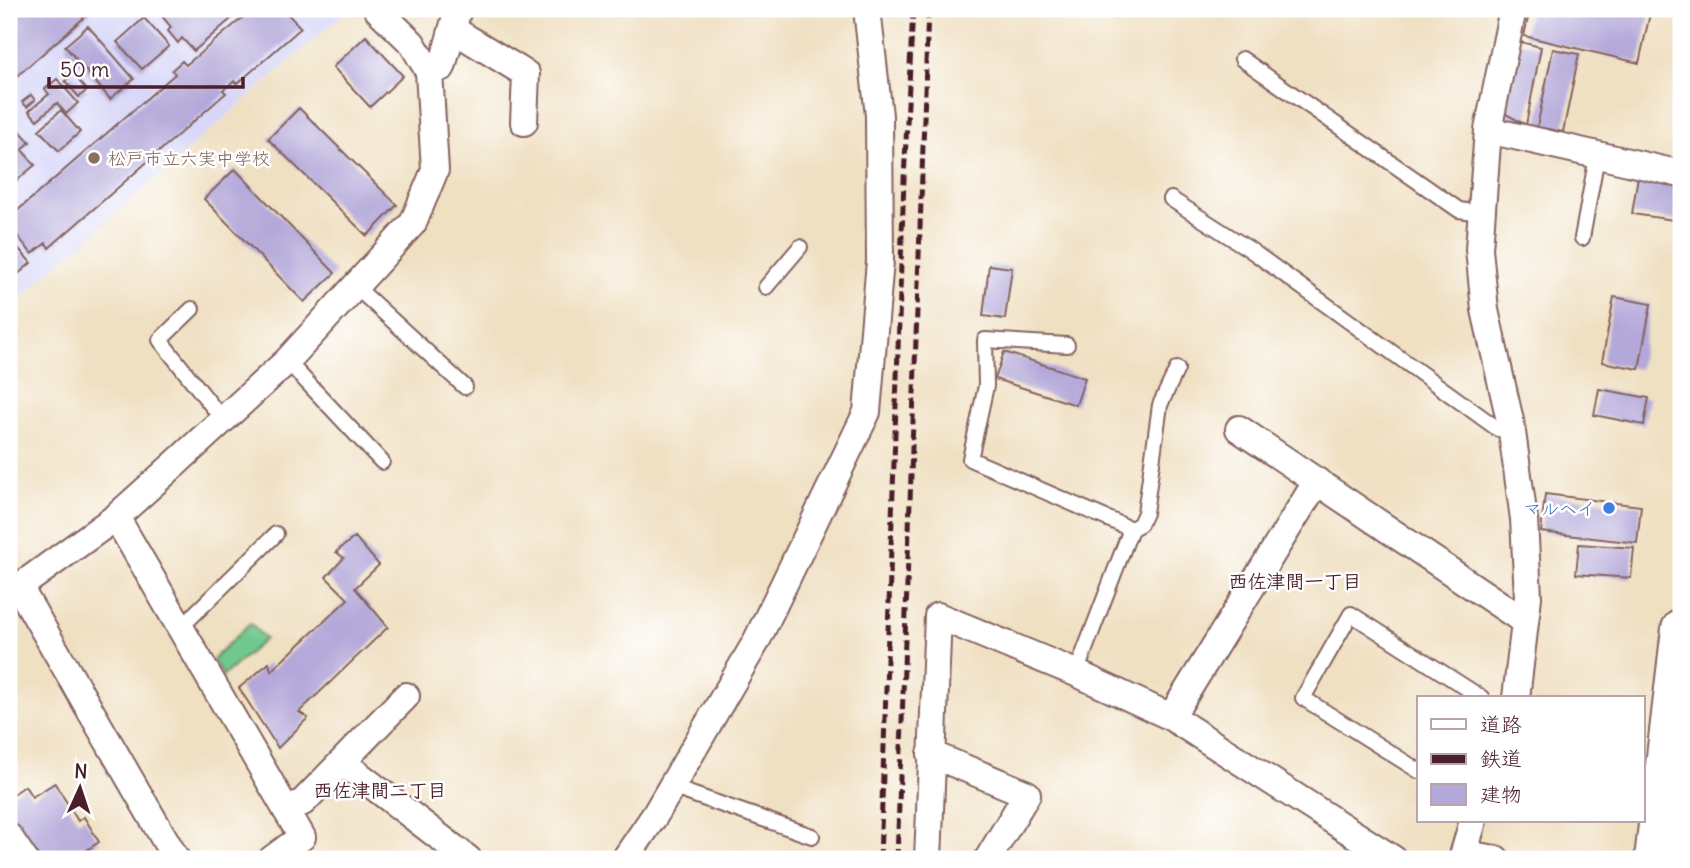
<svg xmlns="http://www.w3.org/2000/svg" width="1690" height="868" viewBox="0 0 1690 868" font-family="Delius,'Klee One',sans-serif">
	<rect width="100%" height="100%" fill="#fff"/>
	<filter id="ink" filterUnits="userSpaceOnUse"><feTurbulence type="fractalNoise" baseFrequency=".0143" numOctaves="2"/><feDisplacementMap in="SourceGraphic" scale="14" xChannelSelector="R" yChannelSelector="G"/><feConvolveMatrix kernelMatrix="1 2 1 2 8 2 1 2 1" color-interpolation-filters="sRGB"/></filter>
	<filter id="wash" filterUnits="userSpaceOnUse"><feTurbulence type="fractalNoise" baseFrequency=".00686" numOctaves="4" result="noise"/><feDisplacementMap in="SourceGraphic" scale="28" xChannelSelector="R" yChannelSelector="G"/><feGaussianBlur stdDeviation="1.57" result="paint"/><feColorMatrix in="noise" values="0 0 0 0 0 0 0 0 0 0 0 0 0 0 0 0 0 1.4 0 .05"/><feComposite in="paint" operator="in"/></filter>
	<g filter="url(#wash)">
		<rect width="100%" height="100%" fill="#f0e0c2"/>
		<!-- built -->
		<path fill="#d8d7f8" d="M9 9H349L9 307Z"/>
		<!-- green -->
		<path fill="#70c88f" stroke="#5d745d" stroke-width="2" d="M250 623 265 639 223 676 213 659Z"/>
		<g id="blocks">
			<!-- building -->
			<path fill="#b3a8d9" d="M20 9H94L9 83V19Z
				M156 9H224L232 18 194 51 182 38 178 43 168 31 171 27Z
				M253 9H283L301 28 237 84 234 81 223 90 226 93 49 248 46 243 32 254 9 225V218L175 74 172 70 182 61 186 65Z
				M1530 9H1651L1639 63 1524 36Z
				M144 18 169 46 142 69 117 42Z
				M88 26 134 79 110 99 65 46Z
				M366 36 403 76 370 107 333 67Z
				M1516 41 1541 47 1526 125 1502 112Z
				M1553 49 1579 54 1563 132 1537 127Z
				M73 74 87 90 79 97 65 81Z
				M57 79 78 103 66 114 57 103 37 120 29 111 49 94 45 89Z
				M31 95 35 100 27 107 22 102Z
				M299 108 397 205 367 236 268 139Z
				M61 110 80 132 59 151 39 130Z
				M9 119 30 142 22 150 35 165 9 187Z
				M235 169 335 273 304 302 204 199Z
				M1638 176 1681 182V221L1632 214Z
				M9 237 31 263 9 282Z
				M989 265 1012 268 1005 319 983 316Z
				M1614 297 1651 304 1639 369 1602 362Z
				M1004 352 1085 378 1076 405 995 379Z
				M1599 389 1649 398 1644 425 1594 415Z
				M1545 494 1641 506 1637 543 1541 532Z
				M355 537 379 565 355 588 388 627 299 712 308 718 278 748 239 688 269 663 271 671 348 599 326 577 344 558 336 552Z
				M1579 544 1634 548 1631 578 1576 574Z
				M55 783 78 821 84 817 99 842 78 856 73 852 62 859H34L9 819V797L25 786 32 797Z"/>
		</g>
	</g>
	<g filter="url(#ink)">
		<use href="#blocks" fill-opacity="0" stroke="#846360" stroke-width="2"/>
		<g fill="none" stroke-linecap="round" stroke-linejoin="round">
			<!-- service casing -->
			<g stroke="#846360" stroke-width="18">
				<path id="service" d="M1242 59 1459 210 1480 213
					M1171 199 1249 249 1498 429 1511 425
					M1582 238 1597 156
					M356 287 465 387
					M766 287 800 247
					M192 309 160 340 223 420
					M1067 345 985 340 986 386 970 459 1131 529 1076 673
					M287 361 382 462
					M1131 529 1140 524 1145 513 1160 405 1177 369
					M179 629 276 534
					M1419 771 1303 698 1351 614 1482 698
					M671 787 812 836"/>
			</g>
			<!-- minor casing -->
			<g stroke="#846360" stroke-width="30">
				<path id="minor" d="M1513 9 1488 130 1479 249 1485 310 1511 425 1524 519 1528 597 1516 698
					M454 30 526 74 524 122
					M429 72 442 67 458 9
					M1488 130 1681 174
					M1239 429 1524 621
					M116 517 302 837 272 859
					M19 587 176 859
					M9 592 19 587 116 517 176 463 287 361 413 223 435 170 429 72 412 43 377 9
					M1171 717 1317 481
					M931 754 1027 794 988 859
					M342 762 468 859
					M286 810 303 802 406 696
					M9 837 24 859
					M1465 854 1496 859
					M625 859 655 815 756 642 867 412 880 261 879 116 867 9
					M928 859 938 616 1076 673 1171 717 1393 859
					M1462 859 1473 821"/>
			</g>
			<!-- primary casing -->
			<g stroke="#846360" stroke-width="42">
				<path id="primary" d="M1654 859 1681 629"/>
			</g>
			<!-- service -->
			<use href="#service" stroke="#fff" stroke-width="14"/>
			<!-- minor -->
			<use href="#minor" stroke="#fff" stroke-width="26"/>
			<!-- primary -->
			<use href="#primary" stroke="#fff" stroke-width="38"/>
			<!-- rail -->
			<path stroke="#4a1f2b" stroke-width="5" stroke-dasharray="10 5" stroke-linecap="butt" d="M880 859 904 179 913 9
				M897 859 928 9"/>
		</g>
	</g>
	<!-- markers -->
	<circle fill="#8d6e63" stroke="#fff" stroke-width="2.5" cx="94" cy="158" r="7"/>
	<circle fill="#3f7fe0" stroke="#fff" stroke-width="2.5" cx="1609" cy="508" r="7"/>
	<g text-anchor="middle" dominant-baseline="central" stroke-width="5" stroke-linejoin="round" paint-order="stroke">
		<!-- education labels -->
		<g font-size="18" fill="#785e54" stroke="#fff" text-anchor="start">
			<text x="108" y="158">松戸市立六実中学校</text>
		</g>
		<!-- shop labels -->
		<g font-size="18" fill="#366cbe" stroke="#fff" text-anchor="end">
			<text x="1595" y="508">マルヘイ</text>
		</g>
		<!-- neighbourhood labels -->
		<g font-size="19" font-weight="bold" fill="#4a1f2b" stroke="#fff">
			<text x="1295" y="581">西佐津間一丁目</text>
			<text x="380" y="790">西佐津間二丁目</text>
		</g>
	</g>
	<!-- margin -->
	<rect width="1690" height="868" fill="none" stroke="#fff" stroke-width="35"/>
	<!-- legend -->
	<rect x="1417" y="696" width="228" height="126" fill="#ffffff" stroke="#b7a5aa" stroke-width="2"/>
	<rect x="1431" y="719" width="35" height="10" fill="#ffffff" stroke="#b7a5aa" stroke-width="2"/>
	<text x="1480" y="732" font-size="21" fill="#4a1f2b">道路</text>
	<rect x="1431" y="754" width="35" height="10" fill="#4a1f2b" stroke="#b7a5aa" stroke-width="2"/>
	<text x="1480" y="766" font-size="21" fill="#4a1f2b">鉄道</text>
	<rect x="1431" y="784" width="35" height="21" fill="#b3a8d9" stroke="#b7a5aa" stroke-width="2"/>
	<text x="1480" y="802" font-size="21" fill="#4a1f2b">建物</text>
	<!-- north arrow -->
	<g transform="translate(80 788) rotate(3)" stroke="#ffffff" stroke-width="5" paint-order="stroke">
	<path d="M0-5L12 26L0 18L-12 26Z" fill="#4a1f2b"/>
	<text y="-10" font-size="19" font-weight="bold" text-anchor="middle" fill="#4a1f2b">N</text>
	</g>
	<!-- scale -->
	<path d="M49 77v10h194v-10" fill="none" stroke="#4a1f2b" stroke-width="3.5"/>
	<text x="60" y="77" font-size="21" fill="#4a1f2b" stroke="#ffffff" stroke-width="5" paint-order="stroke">50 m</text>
</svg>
